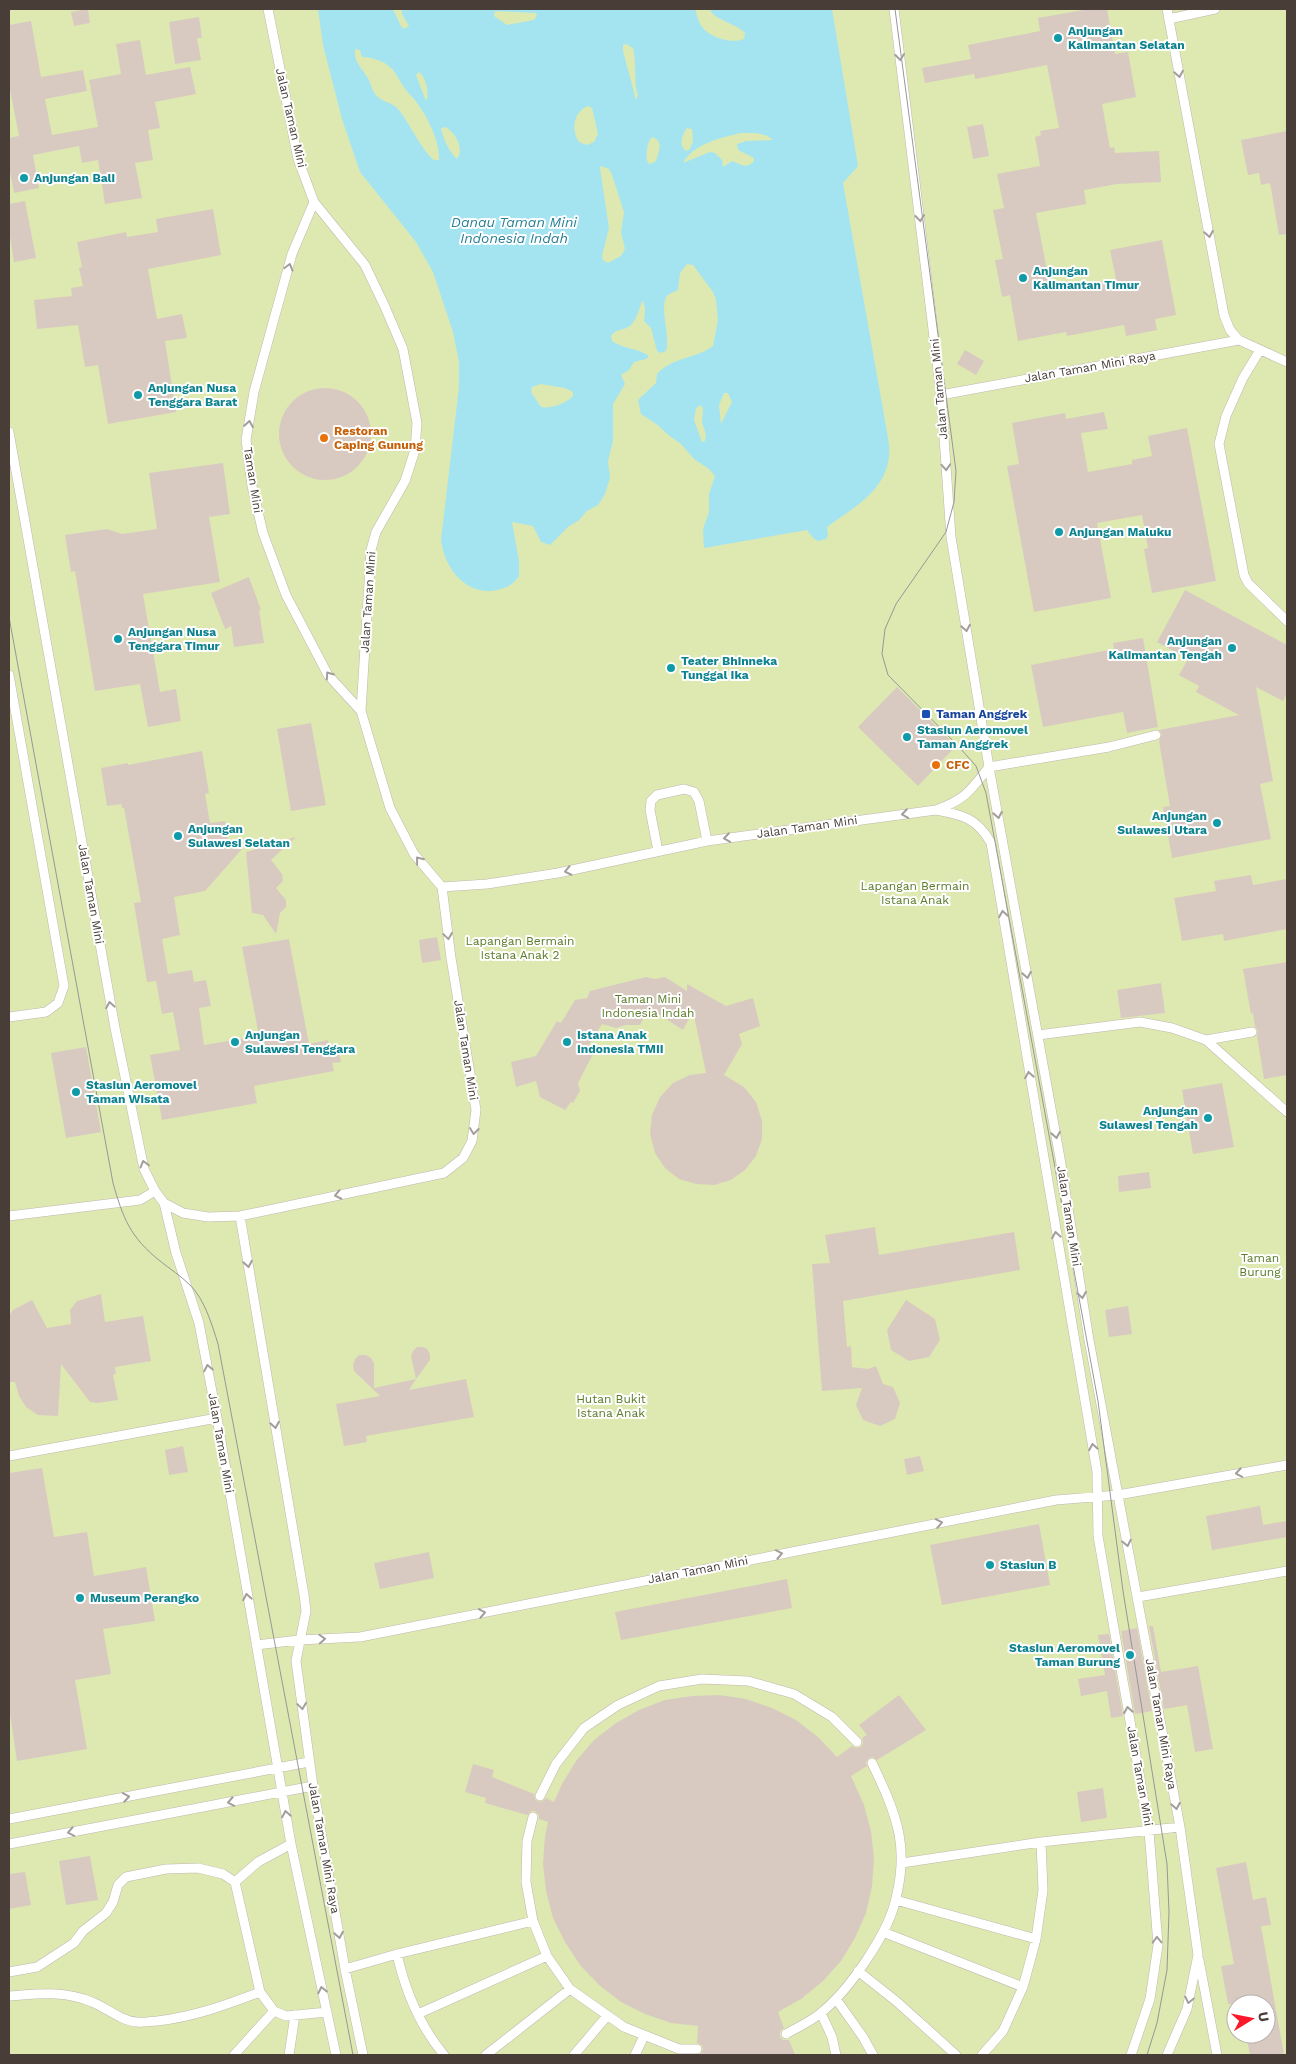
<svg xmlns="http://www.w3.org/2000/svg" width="1296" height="2064" font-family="'Work Sans',sans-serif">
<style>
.green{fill:#dde9b1;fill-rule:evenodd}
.water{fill:#a4e4f1;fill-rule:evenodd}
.building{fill:#d9cac1}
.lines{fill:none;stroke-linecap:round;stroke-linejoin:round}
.service-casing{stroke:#c3b6ae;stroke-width:10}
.service{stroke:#fff;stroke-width:9}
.tram{stroke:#979797;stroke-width:1}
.oneway{stroke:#a49e9b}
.culture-dot{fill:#0f9aa8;stroke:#fff;stroke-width:2}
.food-dot{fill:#e8710a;stroke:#fff;stroke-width:2}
.transit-dot{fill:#1a4fb4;stroke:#fff;stroke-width:2}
.labels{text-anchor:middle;stroke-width:4;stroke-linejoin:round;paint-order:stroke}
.culture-label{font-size:12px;font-weight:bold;fill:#0d838f;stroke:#fff;text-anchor:start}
.street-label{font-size:12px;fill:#483d37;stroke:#fff}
.food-label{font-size:12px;font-weight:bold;fill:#c56008;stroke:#fff;text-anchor:start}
.transit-label{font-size:12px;font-weight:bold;fill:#164399;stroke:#fff;text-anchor:start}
.park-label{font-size:12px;fill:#5b7b29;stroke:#fff}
.water-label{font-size:14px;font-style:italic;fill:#288095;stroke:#fff}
</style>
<rect width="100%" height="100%" fill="#f4eee8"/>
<path class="green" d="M9 9H1287V2055H9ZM1236 2004H1266V2034H1236Z"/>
<path class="water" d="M318 9H393L401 26 404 29 409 26 402 14V9H695C697 15 698 22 703 28 711 38 732 44 744 39L745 33C736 23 713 20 710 9H832L858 166 843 183 887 432C888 439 890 448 889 456 886 491 853 508 827 527L828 535 826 539 818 541 813 538 807 530 704 548 703 529 709 512V494L715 476 709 469 694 459 681 444 667 434 659 426 641 414 638 400 656 383 657 374C672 357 696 359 713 346L718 320 716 300 713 292 693 265 687 264 680 273 678 290C675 292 670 293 668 295 658 304 671 337 666 351L661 353 657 351 651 328 644 321 645 309 643 300C639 307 638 318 631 325 625 331 616 328 611 336L612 341C622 349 639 348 649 356L646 359 634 362 629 370 621 375 625 384 613 404V441L608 461 610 478 605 494 598 505 587 511 578 521 569 526 550 545 541 542 533 526 512 522 519 561V576C513 585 508 587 497 590 474 595 455 580 446 559 443 553 442 546 441 540L459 387V362L453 332 433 272 416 242 360 172 342 119 323 45ZM495 11 536 13 537 15 534 20 507 25 494 16ZM626 44 633 48C637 64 633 81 638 96L636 100 623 51V45ZM355 49 360 50 362 57C372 57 384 61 391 68 396 72 398 79 402 84 405 90 410 94 414 99 426 114 440 140 439 160H434C421 150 410 123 398 109 392 102 381 102 375 94 372 90 371 85 369 80 363 69 353 62 355 49ZM419 72C426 77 430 94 426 101L416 75ZM588 106 592 108 598 134 594 142 587 145 579 142C571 130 573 112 588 106ZM446 127C455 133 465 148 457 159 449 152 443 138 441 128ZM687 128 692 129 693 141 690 149 686 151C678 145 682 135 687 128ZM741 133C752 133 765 132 773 140L746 141 737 144 738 150 754 158V161C746 170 741 164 732 161L723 167 722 160 715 153 710 152 683 163C693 144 722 137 741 133ZM652 137C664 141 659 151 656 161L650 164 648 163C645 156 647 142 652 137ZM601 166 609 169 612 175 624 212 621 232 625 249 621 256 608 263 603 260 602 256 609 228 600 168ZM541 384 565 388 573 392V396C567 403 551 409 541 407L531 392 532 387ZM724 393H728L732 402 721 424 719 405ZM701 405 703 409 702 422 706 435 705 441 702 442 694 420 696 408Z"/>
<path class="building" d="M88 9 90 23 74 26 71 12Z
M1089 9H1107L1115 54 1128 52 1136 97 1102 104 1110 148 1114 147 1115 153 1159 151 1161 182 1117 184 1084 190 1086 204 1036 213 1051 291 1116 279 1110 250 1162 240 1176 315 1155 319 1157 330 1126 336 1124 325 1067 336 1066 332 1018 341 1010 295 1002 297 995 260 1003 259 993 210 1004 208 997 174 1040 166 1035 137 1041 135 1040 131 1059 128 1047 65 975 79 974 74 925 83 922 68 971 59 968 45 1040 31 1038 18Z
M199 17 202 38H197L201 60 175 64 169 22Z
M31 21 41 77 83 70 87 91 45 99 52 135 98 127 89 80 121 74 116 44 140 40 146 75 190 67 196 94 155 102 160 128 148 130 153 160 135 163 142 198 105 204 98 160 82 163 79 146 33 155 39 188 14 193 9 167V138L19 136 9 84V25Z
M983 124 989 156 973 159 967 127Z
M1287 131V234L1279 235 1270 183 1261 185 1259 173 1248 175 1241 140Z
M25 201 36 258 14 262 9 230V204Z
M213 209 221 255 148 269 157 319 182 314 187 338 165 341 176 412 108 424 98 365 85 367 78 325 37 329 34 300 72 296 71 288 83 286 79 268 82 267 77 242 126 232 127 237 158 232 156 219Z
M965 350 984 361 976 375 957 364Z
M279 434a46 46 0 1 1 92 0a46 46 0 1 1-92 0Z
M1104 412 1108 429 1081 433 1088 472 1132 464V460L1152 456 1148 436 1187 428 1216 581 1152 593 1144 549 1148 548 1142 515 1097 523 1111 598 1034 612 1007 466 1019 464 1012 423 1065 413 1066 419Z
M223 463 230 514 209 517 220 582 143 594 160 692 176 689 181 721 148 727 140 684 95 691 75 571 71 572 65 535 107 529 122 534 157 529 149 473Z
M249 577 261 610H259L264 643 234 647 231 626 225 629 211 593Z
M1185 590 1287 645V693L1283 701 1256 687 1273 781 1260 784 1271 839 1172 858 1163 807 1170 806 1159 741 1162 734 1159 730 1239 715 1196 692 1199 686 1179 675 1188 659 1157 642Z
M1143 638 1158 727 1127 733 1123 712 1043 727 1031 665 1114 649 1113 643Z
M897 687 956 746 918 786 858 727Z
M311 723 326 805 291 811 277 729Z
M202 751 209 793 205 794 210 823 225 821 229 845 242 849 205 891 174 897 180 935 162 939 168 974 192 970 194 982 206 980 211 1006 199 1008 204 1045 259 1036 242 947 289 939 309 1044 328 1040 329 1048 338 1047 341 1062 332 1063 334 1071 254 1086 257 1103 162 1120 150 1055 180 1050 173 1012 162 1014 156 981 147 982 134 903 141 902 124 808H122L121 804 107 806 101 768 128 763V765Z
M296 837 271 860 282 874 283 881 276 888 286 900V907L280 913 276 934 263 915 252 913 246 852Z
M1251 875 1253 885 1287 879V929L1224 941 1223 934 1182 941 1174 898 1216 891 1214 881Z
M437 937 441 960 422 963 419 940Z
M1287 962V1075L1264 1079 1257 1036 1258 1030 1255 1027 1253 1013 1251 1014 1243 969Z
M646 977 655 979 665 977 687 991V984L726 1006 753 998 760 1026 739 1034 742 1044 724 1075 744 1087 756 1102 762 1121V1139L756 1156 745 1170 731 1180 714 1185 696 1184 679 1179 665 1168 655 1153 650 1134 652 1115 660 1097 673 1083 690 1075 706 1073 693 1011 683 1030 649 1008 640 1025H626L616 1028 602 1024 587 1048 593 1054 578 1083 580 1091 573 1103 571 1102 565 1110 540 1097 536 1081 516 1087 511 1062 536 1056 557 1021 561 1023 575 1000 587 998 590 991Z
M1161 983 1165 1013 1121 1018 1117 990Z
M86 1047 101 1132 66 1138 51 1053Z
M1222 1083 1234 1147 1193 1154 1182 1090Z
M1149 1172 1151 1188 1119 1192 1118 1176Z
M875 1227 879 1255 1014 1232 1020 1270 843 1301 847 1347 851 1346 852 1367 868 1369 876 1366 883 1384 893 1387 900 1403 895 1419 880 1426 863 1420 856 1405 862 1388 822 1391 812 1264 830 1263 825 1235Z
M101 1294 105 1322 143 1316 151 1361 115 1367 116 1374 113 1375 118 1400 98 1403 90 1402 61 1364 58 1416 38 1415 26 1407 19 1396 15 1382H9V1316L13 1310 32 1300 47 1328 71 1324 70 1310 77 1301Z
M906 1300 935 1319 940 1340 929 1357 909 1361 891 1350 887 1330Z
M1128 1306 1132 1334 1109 1337 1105 1310Z
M417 1347H423L427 1349 430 1354V1360L416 1379 411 1356 413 1351Z
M359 1355H366L371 1358 374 1363V1388L416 1379 409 1390 466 1379 474 1417 366 1436 367 1442 344 1446 336 1404 380 1396 354 1371 353 1365 355 1359Z
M183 1446 188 1472 169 1475 165 1450Z
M920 1456 924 1471 907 1475 904 1459Z
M42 1468 54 1537 87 1532 94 1576 146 1567 155 1621 103 1629 111 1674 75 1680 87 1749 17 1761 9 1707V1473Z
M1260 1506 1263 1525 1287 1521V1537L1212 1550 1206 1516Z
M1039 1524 1050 1585 942 1605 930 1545Z
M429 1552 434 1578 380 1589 374 1563Z
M787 1579 792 1608 621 1640 615 1612Z
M1149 1626H1153L1161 1672 1198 1666 1213 1749 1195 1752 1187 1705 1164 1709Z
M1137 1628 1152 1711 1135 1714 1121 1631Z
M1109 1634 1123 1716 1111 1718 1107 1691 1081 1696 1078 1679 1105 1675 1098 1635Z
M719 1695 746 1699 772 1708 796 1720 818 1737 837 1757 852 1746 856 1748 861 1747 863 1743 862 1738 867 1735 859 1725 899 1695 926 1730 877 1760 873 1757 869 1758 866 1762 867 1766 851 1776 864 1805 871 1831 874 1858 872 1886 866 1913 855 1938 841 1961 823 1981 801 1999 778 2012 784 2028 780 2031V2037L783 2040H789L795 2055H697L701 2054 703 2049 702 2045 697 2043 698 2026 671 2023 645 2014 621 2002 599 1985 580 1965 565 1942 553 1918 546 1891 543 1864 545 1836 548 1822 539 1819V1815L535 1811H531L527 1815 485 1803 486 1798 465 1792 473 1764 494 1770 492 1777 534 1794 535 1799 538 1802 543 1801 546 1798 554 1802 562 1784 576 1761 594 1740 616 1723 639 1710 665 1700 692 1696Z
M1103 1788 1107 1818 1081 1822 1077 1792Z
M90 1856 98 1900 66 1905 59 1861Z
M1246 1862 1253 1900 1266 1897 1271 1925 1261 1926 1284 2055H1250L1246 2034H1266V2004H1228L1221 1966 1234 1964 1216 1868Z
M25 1872 31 1905 9 1909V1874Z"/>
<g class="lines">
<defs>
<path id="service" d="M268 9 298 159 314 202 365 265 385 307 403 349 417 423 415 450 405 481 376 532 371 550 361 711 390 808 414 854 442 887 487 884 558 873 707 841 936 810C966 799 970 791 989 767
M894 9 941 395 951 537 989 767 1060 1158 1089 1340 1180 1827 1198 1955 1187 2009 1167 2055
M1167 9 1224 315 1230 330 1239 340 1287 362
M1169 19 1215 9
M314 202 292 254 274 319 254 392 246 440 252 486 263 533 286 595 328 675 361 711
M1260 350 1243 378 1226 416 1219 444 1244 575 1248 583 1287 621
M941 395 1239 340
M9 432 115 1028 144 1169 155 1191 164 1203 176 1253 199 1323 217 1418 291 1844 336 2055
M9 675 64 986 58 1003 46 1012 9 1017
M989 767 1109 747 1156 735
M936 810C963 815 977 818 991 843L1097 1472 1098 1536 1149 1831 1158 1945 1150 1999 1131 2055
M658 851 650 810 651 801 657 795 684 789 694 792 699 801 707 841
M1038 1035 1140 1022 1172 1028 1206 1040 1287 1112
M1206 1040 1252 1032
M164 1203 183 1213 208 1217 240 1216 444 1173 463 1158 472 1141 476 1110 451 958 442 887
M9 1216 140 1200 155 1191
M240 1216 304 1595 306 1611 296 1661 313 1786 345 1969 363 2055
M9 1456 217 1418
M1138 1597 1287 1571
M256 1645 299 1640 360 1637 1056 1500 1118 1495 1287 1465
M540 1796 556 1764 584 1728 618 1705 659 1686 702 1679 748 1681 794 1694 832 1717 857 1742
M533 1817 527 1841 526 1882 533 1921 547 1956 570 1989 624 2027 679 2049H697
M9 1819 309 1762
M9 1844 313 1786
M902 1863 1041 1842 1180 1827
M235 1882 258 1862 291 1844
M896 1900 1036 1939
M883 1932 1023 1987
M397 1954C405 1990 420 2026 444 2055
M1199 1960 1217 2055
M345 1969 397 1954 533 1921
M858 1971 896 2001 956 2055
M9 1972 37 1967 74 1943 83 1931 106 1913 113 1902 118 1885 126 1877 166 1869 198 1868 223 1874 235 1882 260 1992C226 2005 193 2017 157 2021 151 2021 143 2023 137 2022 121 2021 107 2008 92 2002 64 1990 38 1994 9 1996
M260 1992 274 2011 286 2016 327 2012
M836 1999 863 2037 873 2055
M821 2013 832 2037 836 2055
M418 2014 547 1956
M786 2034C798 2027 812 2021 822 2012 849 1990 889 1933 896 1898 901 1878 903 1855 899 1834 894 1809 883 1786 872 1763
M234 2055 274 2011
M289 2055 295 2015
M486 2055 570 1989
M574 2055 607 2016
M635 2055 644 2036
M982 2055 1003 2031 1023 1987 1036 1939 1043 1890 1041 1842"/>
</defs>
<use href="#service" class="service-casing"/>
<use href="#service" class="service"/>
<path class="tram" d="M895 9 956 471 954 502 946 532 896 604 885 629 882 654 888 675 960 748 976 766 986 793 1098 1401 1123 1591 1167 1864 1169 1912 1167 1970 1157 2023 1147 2055
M9 617 113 1183C123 1218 130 1237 160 1261 170 1269 181 1276 190 1285 205 1300 212 1325 218 1344L353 2055"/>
</g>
<defs><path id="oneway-chevron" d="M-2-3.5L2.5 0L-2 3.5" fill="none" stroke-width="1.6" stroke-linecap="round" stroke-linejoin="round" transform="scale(1.25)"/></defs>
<g class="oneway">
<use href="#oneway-chevron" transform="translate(900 57) rotate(83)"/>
<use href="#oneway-chevron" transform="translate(1179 74) rotate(80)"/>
<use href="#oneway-chevron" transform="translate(920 218) rotate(83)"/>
<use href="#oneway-chevron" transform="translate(1209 234) rotate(80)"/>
<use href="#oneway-chevron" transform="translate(289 267) rotate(-74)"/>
<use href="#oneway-chevron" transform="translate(249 424) rotate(-81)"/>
<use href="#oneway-chevron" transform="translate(946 467) rotate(86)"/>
<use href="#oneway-chevron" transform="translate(966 628) rotate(80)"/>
<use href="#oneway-chevron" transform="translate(329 675) rotate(-125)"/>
<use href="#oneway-chevron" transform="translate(905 814) rotate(172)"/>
<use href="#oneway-chevron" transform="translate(998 815) rotate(80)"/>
<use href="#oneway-chevron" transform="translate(727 838) rotate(172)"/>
<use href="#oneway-chevron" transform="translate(419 860) rotate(-129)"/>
<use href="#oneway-chevron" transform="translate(568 871) rotate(168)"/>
<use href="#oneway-chevron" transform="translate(1003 914) rotate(-99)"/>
<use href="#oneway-chevron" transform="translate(448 936) rotate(82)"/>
<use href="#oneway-chevron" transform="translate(1027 975) rotate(80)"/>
<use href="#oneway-chevron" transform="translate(110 1005) rotate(-100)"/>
<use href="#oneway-chevron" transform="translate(1029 1075) rotate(-99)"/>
<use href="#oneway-chevron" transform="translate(474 1131) rotate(97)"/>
<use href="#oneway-chevron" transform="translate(1056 1135) rotate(80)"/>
<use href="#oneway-chevron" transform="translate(144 1164) rotate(-105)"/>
<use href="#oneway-chevron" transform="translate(338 1195) rotate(168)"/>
<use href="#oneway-chevron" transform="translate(1056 1235) rotate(-100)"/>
<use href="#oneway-chevron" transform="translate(248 1264) rotate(80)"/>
<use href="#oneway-chevron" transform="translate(1082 1295) rotate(81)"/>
<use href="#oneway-chevron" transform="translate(208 1368) rotate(-101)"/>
<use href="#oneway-chevron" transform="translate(275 1425) rotate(80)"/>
<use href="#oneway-chevron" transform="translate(1093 1447) rotate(-100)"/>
<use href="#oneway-chevron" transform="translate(1239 1473) rotate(170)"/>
<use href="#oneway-chevron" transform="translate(939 1523) rotate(-11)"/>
<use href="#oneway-chevron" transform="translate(1127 1543) rotate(78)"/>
<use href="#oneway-chevron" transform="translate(779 1554) rotate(-11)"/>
<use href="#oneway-chevron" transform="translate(247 1597) rotate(-100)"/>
<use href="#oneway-chevron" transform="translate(482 1613) rotate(-11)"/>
<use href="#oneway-chevron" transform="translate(322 1639) rotate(-3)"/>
<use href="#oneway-chevron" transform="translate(302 1706) rotate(82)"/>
<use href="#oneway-chevron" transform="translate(1128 1710) rotate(-100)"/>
<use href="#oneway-chevron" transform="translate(126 1797) rotate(-10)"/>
<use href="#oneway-chevron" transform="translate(231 1802) rotate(169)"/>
<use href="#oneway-chevron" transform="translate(1176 1806) rotate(80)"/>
<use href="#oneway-chevron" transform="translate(286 1814) rotate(-100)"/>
<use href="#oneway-chevron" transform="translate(71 1832) rotate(169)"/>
<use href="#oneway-chevron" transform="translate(339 1935) rotate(80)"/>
<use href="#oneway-chevron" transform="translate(1157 1940) rotate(-92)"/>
<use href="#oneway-chevron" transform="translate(322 1990) rotate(-102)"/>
<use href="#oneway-chevron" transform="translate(1189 2000) rotate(102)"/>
</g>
<g class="culture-dot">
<circle cx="1058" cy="38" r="5"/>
<circle cx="24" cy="178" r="5"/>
<circle cx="1023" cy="278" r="5"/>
<circle cx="138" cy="395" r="5"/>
<circle cx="1059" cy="532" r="5"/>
<circle cx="118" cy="639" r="5"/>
<circle cx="1232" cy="648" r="5"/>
<circle cx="671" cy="668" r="5"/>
<circle cx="907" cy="737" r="5"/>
<circle cx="1217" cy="823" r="5"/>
<circle cx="178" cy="836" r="5"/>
<circle cx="235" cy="1042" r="5"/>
<circle cx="567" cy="1042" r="5"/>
<circle cx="76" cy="1092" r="5"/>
<circle cx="1208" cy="1118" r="5"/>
<circle cx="990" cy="1565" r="5"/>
<circle cx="80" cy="1598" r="5"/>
<circle cx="1130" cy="1655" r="5"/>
</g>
<g class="food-dot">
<circle cx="324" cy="438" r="5"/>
<circle cx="936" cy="765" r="5"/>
</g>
<rect class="transit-dot" x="921" y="709" width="10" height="10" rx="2.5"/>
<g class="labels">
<g class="culture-label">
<text x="1068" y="35">Anjungan<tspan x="1068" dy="14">Kalimantan Selatan</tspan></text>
<text x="34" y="182">Anjungan Bali</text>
<text x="1033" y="275">Anjungan<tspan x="1033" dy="14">Kalimantan Timur</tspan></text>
<text x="148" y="392">Anjungan Nusa<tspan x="148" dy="14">Tenggara Barat</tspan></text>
<text x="1069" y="536">Anjungan Maluku</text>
<text x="128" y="636">Anjungan Nusa<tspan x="128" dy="14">Tenggara Timur</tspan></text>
<text x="1222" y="645" text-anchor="end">Anjungan<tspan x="1222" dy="14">Kalimantan Tengah</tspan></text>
<text x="681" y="665">Teater Bhinneka<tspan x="681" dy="14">Tunggal Ika</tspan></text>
<text x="917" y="734">Stasiun Aeromovel<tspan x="917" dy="14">Taman Anggrek</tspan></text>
<text x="1207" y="820" text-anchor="end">Anjungan<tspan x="1207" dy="14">Sulawesi Utara</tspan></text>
<text x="188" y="833">Anjungan<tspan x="188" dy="14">Sulawesi Selatan</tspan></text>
<text x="245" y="1039">Anjungan<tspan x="245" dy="14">Sulawesi Tenggara</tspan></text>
<text x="577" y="1039">Istana Anak<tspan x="577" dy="14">Indonesia TMII</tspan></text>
<text x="86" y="1089">Stasiun Aeromovel<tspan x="86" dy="14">Taman Wisata</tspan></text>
<text x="1198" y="1115" text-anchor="end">Anjungan<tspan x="1198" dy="14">Sulawesi Tengah</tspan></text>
<text x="1000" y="1569">Stasiun B</text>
<text x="90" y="1602">Museum Perangko</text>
<text x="1120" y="1652" text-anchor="end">Stasiun Aeromovel<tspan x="1120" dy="14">Taman Burung</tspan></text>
</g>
<g class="street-label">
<text transform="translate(291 118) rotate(77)" y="4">Jalan Taman Mini</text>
<text transform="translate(1090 367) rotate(-10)" y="4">Jalan Taman Mini Raya</text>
<text transform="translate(939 389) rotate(-95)" y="4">Jalan Taman Mini</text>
<text transform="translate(253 480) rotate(81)" y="4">Taman Mini</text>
<text transform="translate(368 602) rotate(-86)" y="4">Jalan Taman Mini</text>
<text transform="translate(807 827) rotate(-8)" y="4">Jalan Taman Mini</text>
<text transform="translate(91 894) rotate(80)" y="4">Jalan Taman Mini</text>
<text transform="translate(466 1050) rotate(81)" y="4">Jalan Taman Mini</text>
<text transform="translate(1069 1216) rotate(81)" y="4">Jalan Taman Mini</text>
<text transform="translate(221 1443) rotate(80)" y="4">Jalan Taman Mini</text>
<text transform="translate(698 1570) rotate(-11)" y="4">Jalan Taman Mini</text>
<text transform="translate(1161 1724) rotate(80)" y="4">Jalan Taman Mini Raya</text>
<text transform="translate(1140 1776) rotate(80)" y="4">Jalan Taman Mini</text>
<text transform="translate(324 1848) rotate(80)" y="4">Jalan Taman Mini Raya</text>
</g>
<g class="food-label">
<text x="334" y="435">Restoran<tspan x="334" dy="14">Caping Gunung</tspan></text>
<text x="946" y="769">CFC</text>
</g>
<g class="transit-label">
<text x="936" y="718">Taman Anggrek</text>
</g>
<g class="park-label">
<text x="915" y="890">Lapangan Bermain<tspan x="915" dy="14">Istana Anak</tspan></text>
<text x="520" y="945">Lapangan Bermain<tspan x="520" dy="14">Istana Anak 2</tspan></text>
<text x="648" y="1003">Taman Mini<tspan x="648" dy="14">Indonesia Indah</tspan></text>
<text x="1260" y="1262">Taman<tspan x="1260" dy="14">Burung</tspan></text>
<text x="611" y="1403">Hutan Bukit<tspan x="611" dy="14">Istana Anak</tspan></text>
</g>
<g class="water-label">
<text x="514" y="227">Danau Taman Mini<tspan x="514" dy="16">Indonesia Indah</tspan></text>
</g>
</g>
<rect width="1296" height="2064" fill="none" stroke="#483d37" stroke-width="20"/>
<g transform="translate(1251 2019) rotate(80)"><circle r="24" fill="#ffffff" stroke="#b6b1af"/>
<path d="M0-4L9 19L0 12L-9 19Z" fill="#fc182a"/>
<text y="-8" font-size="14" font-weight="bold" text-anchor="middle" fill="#483d37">U</text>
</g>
</svg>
